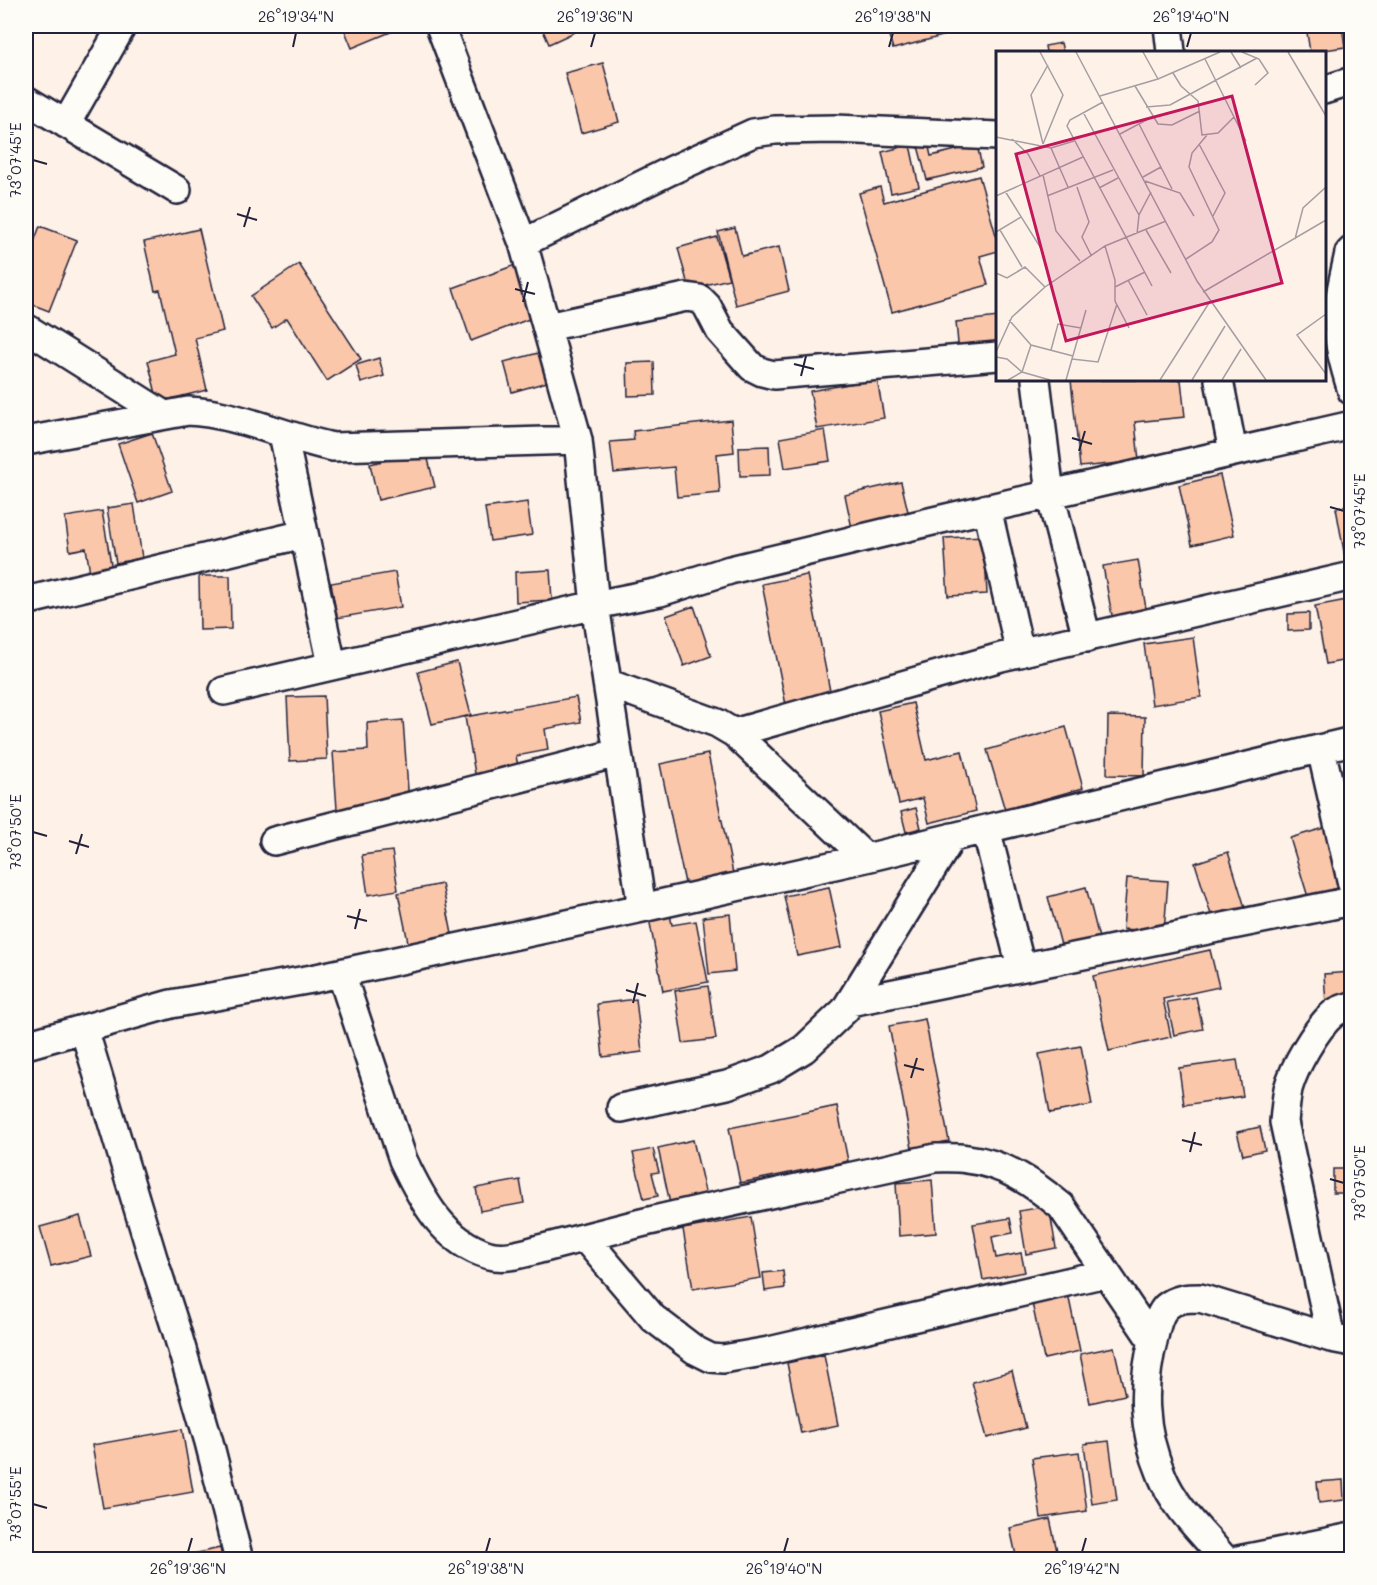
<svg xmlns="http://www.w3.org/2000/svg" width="1377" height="1585" font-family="Mali,sans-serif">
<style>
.building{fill:#fbc7ab;stroke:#22223b;stroke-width:1.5}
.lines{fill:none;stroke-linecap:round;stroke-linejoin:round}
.minor-casing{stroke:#22223b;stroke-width:32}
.minor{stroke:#fdfcf7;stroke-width:27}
.ticks{fill:none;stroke:#22223b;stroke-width:2}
.inset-road{fill:none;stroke:#a59ea3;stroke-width:1.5}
.view{fill:#c2185b;fill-opacity:0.15;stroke:#c2185b;stroke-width:3}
.inset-edge{fill:none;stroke:#22223b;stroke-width:3}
.neatline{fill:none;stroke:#22223b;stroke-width:2}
.ticks-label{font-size:15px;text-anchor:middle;fill:#22223b}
</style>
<rect width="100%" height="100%" fill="#fdf1e8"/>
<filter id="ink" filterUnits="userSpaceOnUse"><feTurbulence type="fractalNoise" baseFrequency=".0167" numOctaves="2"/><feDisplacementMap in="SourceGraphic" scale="12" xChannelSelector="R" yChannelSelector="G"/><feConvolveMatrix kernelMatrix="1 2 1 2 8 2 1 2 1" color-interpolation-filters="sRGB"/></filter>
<g filter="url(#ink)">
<path class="building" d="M343 26H405L352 48Z
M541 26H580L581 29 549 44Z
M886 26H963L965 30 893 49Z
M1306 26H1342L1345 47 1310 52Z
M1061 43 1063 52H1046L1045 46Z
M603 63 619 122 581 133 565 73Z
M928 143 931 156 977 145 982 167 927 180 918 146Z
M910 145 919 187 891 193 882 152Z
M979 176 998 242V251L980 256 988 285 892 312 859 193 880 187 884 202Z
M40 226 77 240 49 311 26 302V263Z
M735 228 742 256 779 247 789 291 736 305 718 232Z
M199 229 223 331 195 338 207 390 158 402 148 361 175 354 160 290 155 291 144 242Z
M717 237 729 279 689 289 678 248Z
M299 264 361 359 327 381 287 318 272 328 251 296Z
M518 264 537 316 471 341 453 288Z
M998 317V350L959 354 956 322Z
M546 351 554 380 512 392 504 362Z
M379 358 384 376 361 383 356 365Z
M654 362 655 395 628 396 627 363Z
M877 379 884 418 817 429 810 391Z
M1071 380H1181L1185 417 1135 422 1139 461 1080 467Z
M731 420 734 452 717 454 720 493 677 497 674 467 614 473 610 442 634 440 633 431Z
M825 430 830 461 785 468 780 438Z
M152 433 172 491 138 503 118 444Z
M769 446 770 475 740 476 739 447Z
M426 451 435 487 378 500 370 464Z
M1220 475 1234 535 1192 545 1179 485Z
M901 482 910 520 853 533 845 495Z
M527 502 532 535 490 541 485 508Z
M134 504 142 558 116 563 107 508Z
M1352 505V562L1346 563 1336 508Z
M102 511 112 570 90 573 86 548 70 551 65 517Z
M984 536 987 594 948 596 944 538Z
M1138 560 1147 615 1113 621 1103 566Z
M550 570 552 600 516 602 515 572Z
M395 572 401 607 337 618 331 583Z
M807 575 831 696 786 705 762 584Z
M199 576H230L231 629 200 630Z
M1352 599V659L1326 664 1315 606Z
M694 606 711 656 684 666 666 616Z
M1309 613V630L1288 631V614Z
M1193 637 1201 697 1152 705 1144 644Z
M457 662 471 715 432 724 418 672Z
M324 696 327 759 290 761 287 697Z
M576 697 581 722 545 729 548 750 516 756 519 771 476 779 465 717Z
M913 703 926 760 962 751 976 811 929 823 923 798 899 804 878 711Z
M1108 716 1145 717 1144 776 1107 775Z
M403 720 409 804 337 809 333 752 368 750 367 723Z
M1066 727 1083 788 1005 810 987 750Z
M708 754 734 878 686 888 660 764Z
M916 808 921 828 906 832 901 812Z
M1331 826 1348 885 1308 897 1290 838Z
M392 851 398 890 368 895 362 855Z
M1228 852 1246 911 1213 921 1195 863Z
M1127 878 1168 881 1164 932 1123 929Z
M442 884 454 944 410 952 398 893Z
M829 887 842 947 797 956 784 896Z
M1086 887 1101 946 1064 956 1048 897Z
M670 914 672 925 696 921 708 982 663 991 649 918Z
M730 914 735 971 709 974 703 917Z
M1210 950 1219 987 1163 999 1171 1037 1109 1051 1093 976Z
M1352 972V1003L1326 1004 1324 974Z
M708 986 716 1039 683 1043 675 991Z
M1196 997 1203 1029 1174 1035 1167 1002Z
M636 999 642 1052 603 1057 597 1004Z
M925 1019 949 1141 912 1148 889 1026Z
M1081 1046 1092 1105 1050 1113 1039 1054Z
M1237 1060 1243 1096 1184 1105 1179 1068Z
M837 1106 848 1161 740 1183 729 1128Z
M1260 1127 1265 1150 1243 1155 1237 1132Z
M693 1140 707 1200 671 1208 658 1148Z
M653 1149 659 1172 652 1173 658 1196 644 1199 633 1153Z
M1333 1169H1352V1193H1333Z
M520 1180 524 1203 480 1211 476 1188Z
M932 1180 936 1233 899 1236 896 1183Z
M1049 1206 1056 1248 1026 1254 1019 1211Z
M80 1216 91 1256 51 1266 40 1227Z
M751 1217 761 1278 693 1289 683 1229Z
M1010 1218 1013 1233 992 1237 996 1258 1021 1253 1025 1272 983 1280 973 1224Z
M783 1271 785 1288 765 1291 763 1273Z
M1068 1294 1080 1351 1044 1359 1032 1303Z
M1114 1347 1125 1395 1090 1403 1080 1354Z
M824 1355 838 1425 801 1433 787 1363Z
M1012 1371 1026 1428 987 1438 972 1382Z
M182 1429 193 1492 103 1508 92 1445Z
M1109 1441 1117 1500 1092 1504 1084 1444Z
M1079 1452 1087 1511 1041 1518 1032 1458Z
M1343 1480 1344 1500 1319 1503 1317 1482Z
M1050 1519 1059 1560H1017L1010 1528Z
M220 1548 223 1560H167Z"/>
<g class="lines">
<defs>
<path id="minor" d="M440 26 523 243 578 440 595 605 642 908
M1168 26 1171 52
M1324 90 1352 81
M26 100 177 190
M66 124 122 26
M523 243 670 171 753 133 775 130 835 129 998 136
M1352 250 1349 253C1345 274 1338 296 1338 318 1337 342 1345 368 1352 391
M547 327 686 297 700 299 707 306 720 331 752 367 762 372 774 375 998 356
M26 328 164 415
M1036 380 1050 494 1087 638
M1219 380 1233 452
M283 434 332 665
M26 441 188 411C237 413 284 437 333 447L578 440
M987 508 1020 653
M30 600 304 534
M607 683 717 723 734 733 866 858
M224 691 595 605 660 592 730 570 933 521 1352 425
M734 733 1001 657 1352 576
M1321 749 1352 884
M986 829 1021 967
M274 841 618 753
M341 973 403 1160C422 1200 444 1242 489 1255 509 1260 529 1251 548 1247 579 1239 609 1231 641 1223 738 1200 837 1180 935 1158 945 1158 956 1157 967 1159 1004 1163 1033 1183 1061 1206L1153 1342
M850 1002 1352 901
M84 1029 153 1258 176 1329 209 1442 239 1560
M26 1045 171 1004 312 979 642 908 866 858 1352 741
M621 1108 727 1085 771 1069 804 1049 845 1010 952 837
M585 1238 653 1318 695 1350 711 1358 723 1359 769 1351 1106 1273
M1331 1338 1284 1122C1285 1111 1286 1100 1288 1089 1294 1067 1316 1028 1334 1013 1340 1009 1345 1008 1352 1006
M1225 1560C1203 1533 1175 1508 1162 1476 1142 1428 1141 1387 1154 1337 1156 1327 1159 1314 1166 1307 1176 1298 1188 1298 1200 1298L1331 1338 1352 1342
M1238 1560 1352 1537"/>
</defs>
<use href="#minor" class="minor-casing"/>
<use href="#minor" class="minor"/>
</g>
</g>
<path class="ticks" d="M293 47 296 33M591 47 595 33M889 47 893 33M1187 47 1191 33M33 160 47 164M237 214 257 220M244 227 250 207M515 289 535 294M523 302 528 282M794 364 814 369M801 376 806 356M1072 438 1092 444M1079 451 1085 431M1330 507 1344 511M33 832 47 836M69 841 89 847M76 854 82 834M347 916 367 921M355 929 360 909M626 990 646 996M633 1003 638 983M904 1065 924 1070M911 1078 917 1058M1182 1140 1202 1145M1190 1152 1195 1132M1330 1179 1344 1183M33 1504 47 1508M188 1552 192 1538M486 1552 490 1538M784 1552 788 1538M1082 1552 1086 1538"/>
<g transform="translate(996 51)">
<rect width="330" height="330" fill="#fdf1e8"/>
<path class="inset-road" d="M44 1 67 44 47 93M80 1 201 230 270 329M147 1 162 28M235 1 245 17M246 1 263 8 272 22 259 34M292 1 330 65M209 8 250 90M177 22 185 35 202 50 206 84 222 82 238 66M139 35 162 73 176 74 204 60M104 45 162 28 224 1M107 51 74 69 71 75 156 235M150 56 174 54 261 7M87 61 143 164M143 73 176 138M124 83 156 66M0 86 55 97 78 90M16 88 32 103 44 125M47 93 35 44 52 14M203 93 229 142 217 165M55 97 72 136M47 124 60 180 84 210M147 126 165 116M149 130 184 142 198 165M81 136 93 171 86 186 95 204M103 137 122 127M9 140 46 199M0 145 87 106M51 145 117 119M4 179 26 216M150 179 175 222M0 181 25 166M141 183 143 164 155 141M299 188 307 157 330 136M109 195 119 229V250L133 277M190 208 216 191 223 179 193 116 196 102 211 84M0 222 11 227 29 216 49 236M132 229 151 264M119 236 149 221M207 241 330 169M330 263 301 284 330 323M13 269 35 294 77 305M55 299 62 273 85 277M0 301 16 266 49 236 109 195 170 170M0 306 11 308 26 321 54 329M76 308 102 311 121 253M12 329 26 321 35 294M70 329 90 259M164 329 213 252M196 329 229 275M226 329 245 298"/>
<path class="view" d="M236 45 286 232 70 290 20 103Z"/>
<rect width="330" height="330" class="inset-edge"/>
</g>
<rect width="1377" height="1585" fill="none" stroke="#fdfcf7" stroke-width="66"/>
<rect x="33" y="33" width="1311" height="1519" class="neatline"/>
<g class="ticks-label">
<text x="296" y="22">26°19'34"N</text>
<text x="595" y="22">26°19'36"N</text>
<text x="893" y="22">26°19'38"N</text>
<text x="1191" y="22">26°19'40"N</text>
<text transform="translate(16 160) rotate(-90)" y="5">73°07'45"E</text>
<text transform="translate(1360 511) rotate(-90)" y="5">73°07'45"E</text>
<text transform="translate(16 832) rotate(-90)" y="5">73°07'50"E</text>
<text transform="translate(1360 1183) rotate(-90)" y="5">73°07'50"E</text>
<text transform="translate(16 1504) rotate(-90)" y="5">73°07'55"E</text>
<text x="188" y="1574">26°19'36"N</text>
<text x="486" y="1574">26°19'38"N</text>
<text x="784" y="1574">26°19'40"N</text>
<text x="1082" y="1574">26°19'42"N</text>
</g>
</svg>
